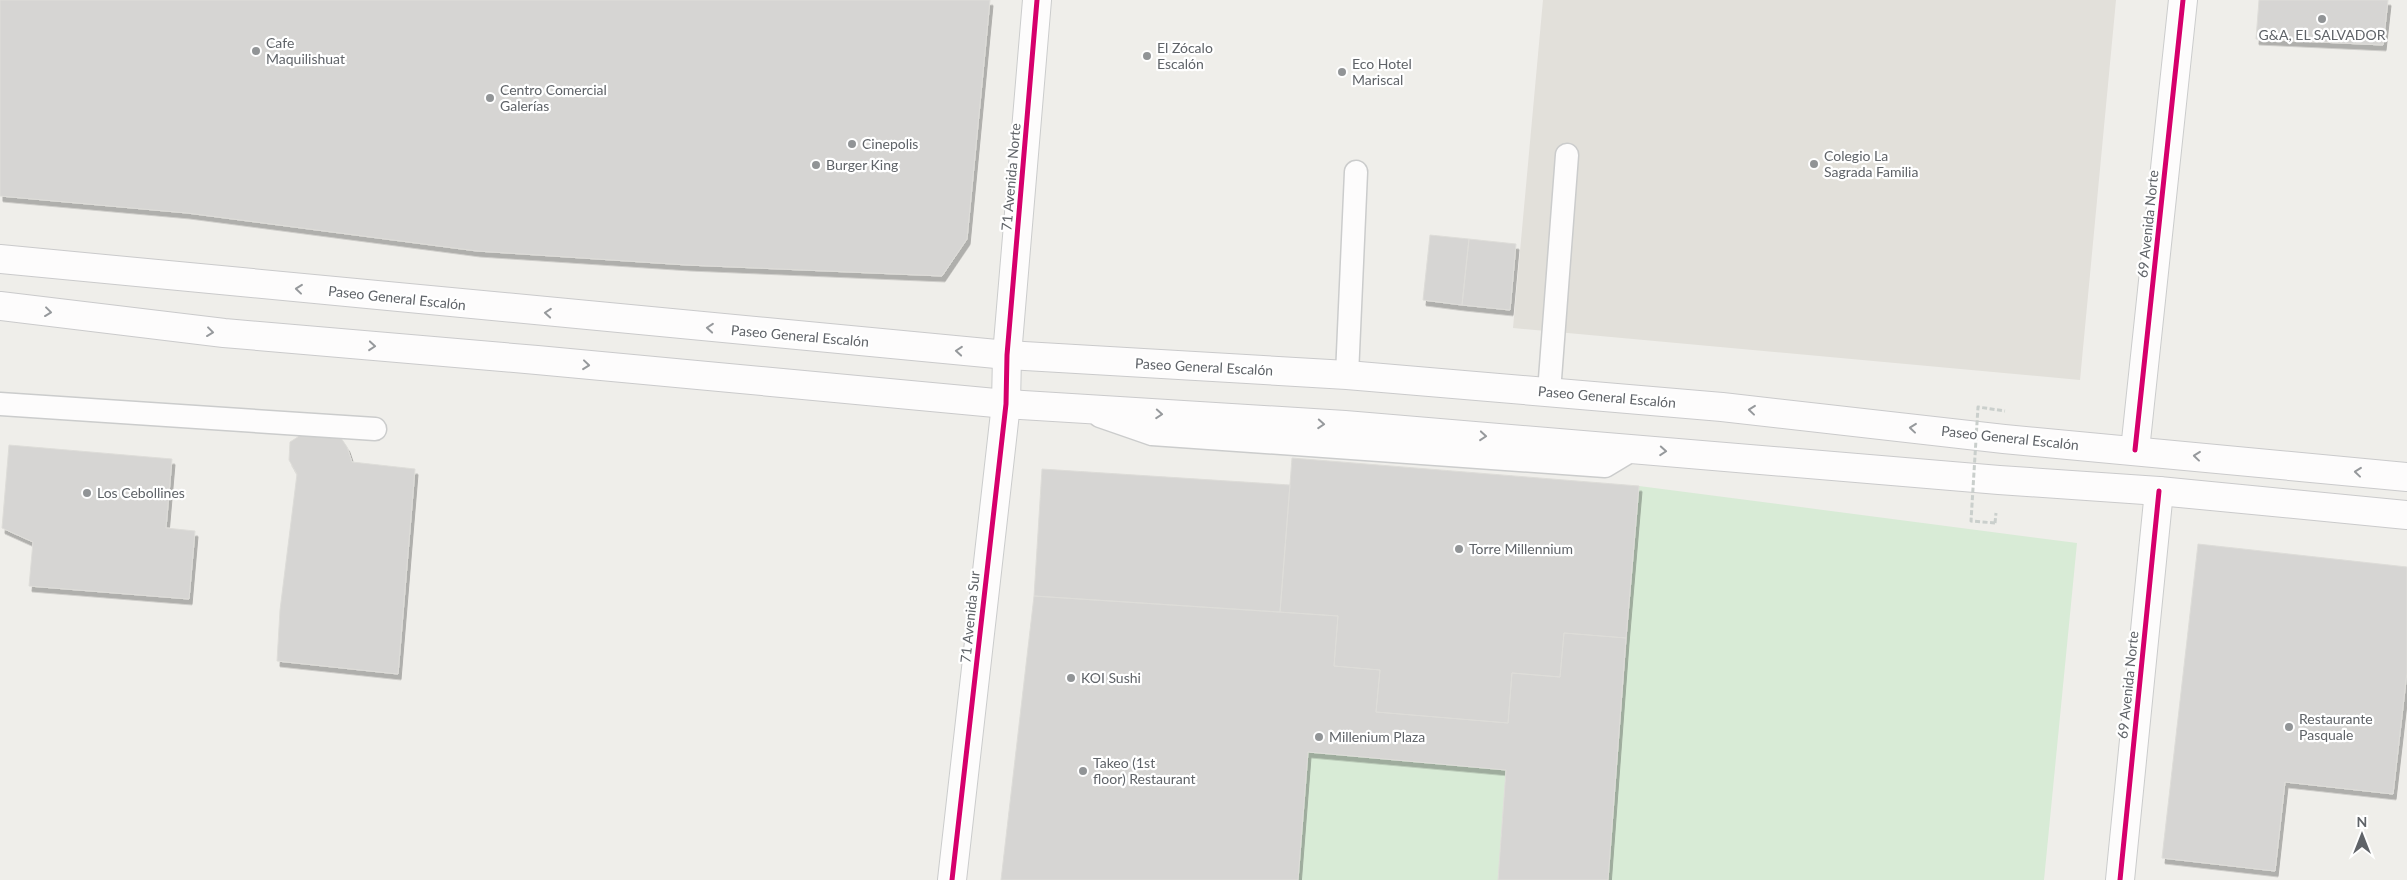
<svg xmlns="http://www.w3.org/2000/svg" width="2407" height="880" font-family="Lato,sans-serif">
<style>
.education{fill:#e2e0da}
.green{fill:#d8ebd6}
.building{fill:#d6d5d3;stroke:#deddd9;filter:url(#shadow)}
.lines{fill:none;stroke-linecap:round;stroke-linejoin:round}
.lane-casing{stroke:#cbcccc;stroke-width:25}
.street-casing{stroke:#cbcccc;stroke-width:30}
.secondary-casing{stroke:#cacacb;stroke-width:30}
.path{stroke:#cacfcc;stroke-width:3;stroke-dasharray:5 2.5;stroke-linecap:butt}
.lane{stroke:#fdfcfc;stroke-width:22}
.street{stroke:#fdfcfc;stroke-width:28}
.secondary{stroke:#fdfcfc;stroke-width:28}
.path-bridge{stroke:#cacfcc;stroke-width:3;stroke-dasharray:5 2.5;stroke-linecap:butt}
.cycleway-casing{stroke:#fff;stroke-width:8}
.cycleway{stroke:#d6006c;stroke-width:5}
.oneway{stroke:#96999c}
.poi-dot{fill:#919496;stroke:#fff;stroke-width:2}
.labels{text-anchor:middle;stroke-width:4.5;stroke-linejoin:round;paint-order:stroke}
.poi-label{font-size:14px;fill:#5f6368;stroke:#fff;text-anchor:start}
.street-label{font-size:14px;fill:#5f6368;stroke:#fff}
</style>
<defs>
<filter id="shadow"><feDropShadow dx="3" dy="5.5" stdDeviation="0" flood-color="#0004"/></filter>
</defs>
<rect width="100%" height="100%" fill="#efeeea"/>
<path class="education" d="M1543 0H2116L2080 380 1513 328Z"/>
<path class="green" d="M1639 486 2077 543 2044 880H1608Z
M1308 752 1506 770 1498 880H1298Z"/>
<path class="building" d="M0 0H990L967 239 942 276 687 265 477 251 187 213 0 196Z
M2259 0H2388L2383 45 2256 39Z
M1430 235 1469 239 1462 305 1423 300Z
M1469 239 1516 244 1510 310 1462 305Z
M304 433 339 435 347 447 352 462 415 469 398 674 277 661 280 610 297 474 289 460 290 442Z
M9 445 172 459 166 528 195 531 189 599 29 586 33 542 2 528Z
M1292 458 1639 486 1626 638 1564 633 1560 677 1512 673 1508 723 1376 712 1380 670 1334 666 1338 616 1280 612Z
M1042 469 1290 485 1280 612 1034 596Z
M2198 544 2407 567V672L2393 794 2285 782 2275 871 2162 858Z
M1034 596 1338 616 1334 666 1380 670 1376 712 1508 723 1512 673 1560 677 1564 633 1626 638 1608 880H1498L1506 770 1308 752 1298 880H1001Z"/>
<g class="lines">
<defs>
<path id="lane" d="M1347 375 1356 172
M1549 392 1567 155
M0 404 375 429
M1100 416 1152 434 1605 466 1635 448"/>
<path id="street" d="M2135 450 2183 0
M952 880 1006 404 1007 355 1037 0
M2120 880 2159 491"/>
<path id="secondary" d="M0 259 1007 355 1347 375 1722 407 2004 439 2407 477
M0 306 224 333 537 360 1006 404 1345 425 1999 480 2159 491 2407 515"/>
</defs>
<use href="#lane" class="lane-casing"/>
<use href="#street" class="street-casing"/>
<use href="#secondary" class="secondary-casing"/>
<path class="path" d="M1995 523 1996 513"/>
<use href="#lane" class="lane"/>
<use href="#street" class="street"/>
<use href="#secondary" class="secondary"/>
<path class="path-bridge" d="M1995 523 1971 521 1978 407 2005 411"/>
<defs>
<path id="cycleway" d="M2135 450 2183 0
M952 880 1006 404 1007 355 1037 0
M2120 880 2159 491"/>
</defs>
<use href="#cycleway" class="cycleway-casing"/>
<use href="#cycleway" class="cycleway"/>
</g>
<defs><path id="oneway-chevron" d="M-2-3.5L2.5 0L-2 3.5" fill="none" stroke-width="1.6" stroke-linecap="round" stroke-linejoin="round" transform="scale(1.25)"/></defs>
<g class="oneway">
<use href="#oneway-chevron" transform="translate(299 289) rotate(-174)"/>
<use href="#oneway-chevron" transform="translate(48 312) rotate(7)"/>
<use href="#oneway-chevron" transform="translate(548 313) rotate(-175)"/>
<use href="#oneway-chevron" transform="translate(710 328) rotate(-175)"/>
<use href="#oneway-chevron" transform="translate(210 332) rotate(7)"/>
<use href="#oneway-chevron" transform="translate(372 346) rotate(5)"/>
<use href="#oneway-chevron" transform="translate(959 351) rotate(-175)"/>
<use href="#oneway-chevron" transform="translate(586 365) rotate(6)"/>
<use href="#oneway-chevron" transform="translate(1752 410) rotate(-174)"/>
<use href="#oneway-chevron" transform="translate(1159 414) rotate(4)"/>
<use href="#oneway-chevron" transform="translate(1321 424) rotate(4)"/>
<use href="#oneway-chevron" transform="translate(1913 428) rotate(-174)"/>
<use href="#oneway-chevron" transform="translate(1483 436) rotate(5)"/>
<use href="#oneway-chevron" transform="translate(1663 451) rotate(4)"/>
<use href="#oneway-chevron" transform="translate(2197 456) rotate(-174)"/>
<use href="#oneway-chevron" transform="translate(2358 472) rotate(-174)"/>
</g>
<g class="poi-dot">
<circle cx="2322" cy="19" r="5"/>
<circle cx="256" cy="51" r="5"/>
<circle cx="1147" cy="56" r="5"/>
<circle cx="1342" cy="72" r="5"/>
<circle cx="490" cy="98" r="5"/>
<circle cx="852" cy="144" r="5"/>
<circle cx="1814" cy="164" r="5"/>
<circle cx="816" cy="165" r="5"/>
<circle cx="87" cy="493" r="5"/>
<circle cx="1459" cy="549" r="5"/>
<circle cx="1071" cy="678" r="5"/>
<circle cx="2289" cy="727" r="5"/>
<circle cx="1319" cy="737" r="5"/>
<circle cx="1083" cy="771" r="5"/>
</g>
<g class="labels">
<g class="poi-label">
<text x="2322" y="40" text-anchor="middle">G&amp;A, EL SALVADOR</text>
<text x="266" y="48">Cafe<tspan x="266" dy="16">Maquilishuat</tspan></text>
<text x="1157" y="53">El Zócalo<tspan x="1157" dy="16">Escalón</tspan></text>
<text x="1352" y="69">Eco Hotel<tspan x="1352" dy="16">Mariscal</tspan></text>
<text x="500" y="95">Centro Comercial<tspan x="500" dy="16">Galerías</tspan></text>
<text x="862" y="149">Cinepolis</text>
<text x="1824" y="161">Colegio La<tspan x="1824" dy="16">Sagrada Familia</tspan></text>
<text x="826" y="170">Burger King</text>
<text x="97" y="498">Los Cebollines</text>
<text x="1469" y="554">Torre Millennium</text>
<text x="1081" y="683">KOI Sushi</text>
<text x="2299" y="724">Restaurante<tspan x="2299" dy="16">Pasquale</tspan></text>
<text x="1329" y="742">Millenium Plaza</text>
<text x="1093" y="768">Takeo (1st<tspan x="1093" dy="16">floor) Restaurant</tspan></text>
</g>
<g class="street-label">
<text transform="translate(1011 177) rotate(-85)" y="5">71 Avenida Norte</text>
<text transform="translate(2148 224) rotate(-84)" y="5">69 Avenida Norte</text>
<text transform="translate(397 298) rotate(6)" y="5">Paseo General Escalón</text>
<text transform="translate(800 336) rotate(5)" y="5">Paseo General Escalón</text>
<text transform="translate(1204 367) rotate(3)" y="5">Paseo General Escalón</text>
<text transform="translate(1607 397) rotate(5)" y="5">Paseo General Escalón</text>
<text transform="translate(2010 438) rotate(6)" y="5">Paseo General Escalón</text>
<text transform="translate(970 617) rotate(-84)" y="5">71 Avenida Sur</text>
<text transform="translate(2128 685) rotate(-84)" y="5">69 Avenida Norte</text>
</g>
</g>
<g transform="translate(2362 835)" stroke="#ffffff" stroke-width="4" paint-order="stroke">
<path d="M0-4L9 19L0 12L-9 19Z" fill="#5f6368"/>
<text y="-8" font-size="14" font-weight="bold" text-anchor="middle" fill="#5f6368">N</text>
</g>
</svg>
